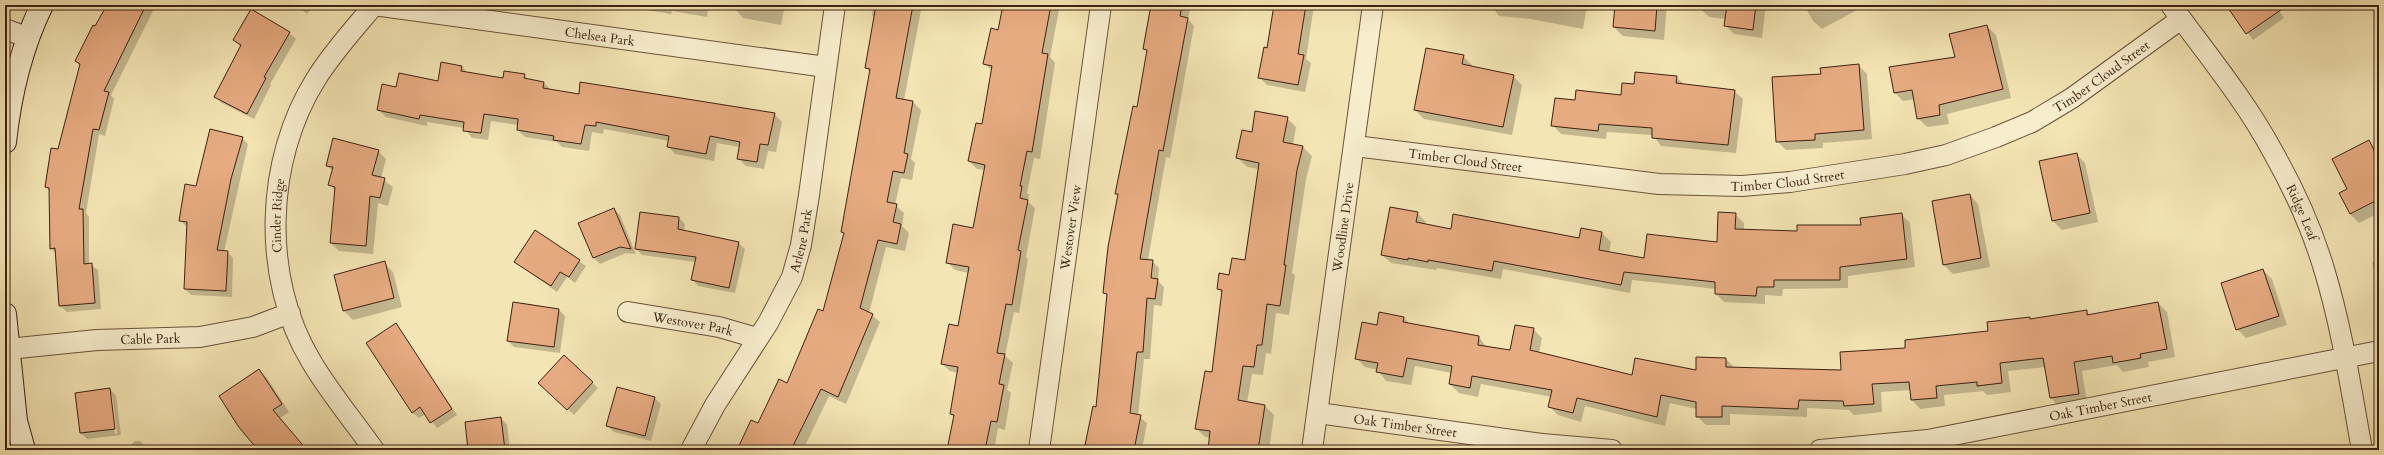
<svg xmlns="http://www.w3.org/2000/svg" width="2384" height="455" font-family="Cardo,serif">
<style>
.shadow{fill:#0003;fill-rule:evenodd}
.building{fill:#e7ab81;stroke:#3d2111}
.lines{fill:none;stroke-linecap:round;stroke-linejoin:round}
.street-casing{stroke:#6b523a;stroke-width:22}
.secondary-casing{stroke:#3d2111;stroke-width:24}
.street{stroke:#f8eece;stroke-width:20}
.secondary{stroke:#f8eece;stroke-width:22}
.labels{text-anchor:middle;stroke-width:3;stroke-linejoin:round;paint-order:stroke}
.street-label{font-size:13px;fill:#3d2111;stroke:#f8eece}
</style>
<rect width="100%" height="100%" fill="#f4e5b4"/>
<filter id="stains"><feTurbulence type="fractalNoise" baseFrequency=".005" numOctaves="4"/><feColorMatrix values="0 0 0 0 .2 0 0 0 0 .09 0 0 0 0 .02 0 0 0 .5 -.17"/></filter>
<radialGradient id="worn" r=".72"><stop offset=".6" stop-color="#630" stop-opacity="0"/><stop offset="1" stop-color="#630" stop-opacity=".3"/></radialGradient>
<path class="shadow" d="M108 5H156L111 95 114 99 105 136 99 134 86 213 89 217V264L98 270 101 309 67 312 60 306 56 254 51 248 50 191 46 187 59 150 81 66 76 61Z
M296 5H314L307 14Z
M631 5H709L707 17 672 11 671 14 634 8Z
M737 5H785L781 25 743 18 736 10Z
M874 5H922L904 100 913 102 921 110 911 159 915 163 912 180 901 178 895 205 904 213 902 226 909 233 905 251 886 247 869 313 880 322 846 404 829 396 803 450H738L788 384 824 312 845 234 842 232 870 72 866 68 875 18 872 15Z
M1004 5H1060L1050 57 1055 63 1040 159 1034 158 1027 193 1029 195 1028 202 1035 208 1026 257 1028 259 1019 313 1014 312 1005 356 1013 363 1007 390 1011 393 1005 430 998 428 994 450H948L955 418 951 414 958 373 950 371 942 364 959 327 969 273 955 270 947 262 974 229 985 170 977 169 969 161 982 125 992 71 984 63 999 31Z
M1152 5H1191L1188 19 1194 26 1170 158 1166 157 1148 260 1152 261 1159 268 1158 281 1164 287 1162 306 1154 305 1150 359H1144L1138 416 1147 423 1142 450H1086L1093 407 1097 408 1107 296 1104 293 1119 196 1116 193 1137 108 1148 52 1144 48Z
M1275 5H1314L1306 59 1311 63 1305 92 1267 85 1259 77 1268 49Z
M1491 5H1587L1583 29 1531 19 1499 16Z
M1616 5H1667L1664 40 1623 36 1614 27Z
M1701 5H1766L1762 38 1734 34 1725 25 1726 19 1709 17 1700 8Z
M1804 5H1854L1857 10 1822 29 1813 21Z
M2227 5H2275L2284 18 2253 40Z
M1987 26 1996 35 2011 98 1947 114 1949 124 1927 127 1918 118 1915 99 1903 101 1894 92 1956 57Z
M289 33 296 39 270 84 271 85 254 119 222 103 216 97 241 47 234 40Z
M1463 56 1472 65V67L1513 76 1522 85 1512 135 1424 119 1415 110Z
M1858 65 1867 74 1872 139 1823 143V148L1786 150 1777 141 1822 75Z
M462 67 468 73 504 79 524 75 530 81 544 83 552 91 579 95 774 114 782 122 776 152 768 151 764 169 746 166 738 158 740 147 717 143 714 161 675 154 668 146 669 141 604 129 603 134 592 132 589 151 562 147 557 142 525 137 518 130V125L491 121 488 140 472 138 464 128 427 122V126L386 117 378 110 397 88 439 82Z
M1676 77 1685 85 1734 91 1743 99 1736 153 1661 146 1653 135 1607 132 1606 139 1561 134 1553 125 1576 101 1622 96 1635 85Z
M1287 118 1296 127 1293 145 1303 147 1312 156 1306 179 1292 273 1295 275 1289 315 1276 313 1271 354 1266 353 1263 375 1252 374 1247 403 1265 406 1274 415 1269 450H1209L1210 438 1205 437 1196 428 1213 373 1222 293 1218 289 1246 261 1259 169 1247 167 1238 158 1252 134Z
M242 138 248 144 224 252H227L233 258 232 297 191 295 185 289 187 227 180 220 196 187Z
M2369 142 2379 153V213L2359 223 2350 214 2349 190Z
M378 151 386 159 381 178 393 187 388 206 378 203 373 254 339 251 331 243 336 191 329 184 333 171 327 166Z
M2076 154 2085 163 2098 222 2062 230 2053 221Z
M1970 195 1978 204 1990 267 1953 274 1944 265 1933 202Z
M614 209 620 215 636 254 626 253 600 264 594 258 579 223Z
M1417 213 1426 222 1425 225 1451 230 1580 239 1602 233 1611 242 1609 253 1645 259 1718 243 1735 214 1744 223V230L1798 232 1862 226 1901 214 1910 223 1915 267 1848 276V288L1783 289 1782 296 1765 295V304L1724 302 1716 294V289L1632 280 1630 293 1503 269 1501 279 1437 268 1436 270 1391 263 1382 255Z
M640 214 679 218 685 224 684 231 738 243 745 249 735 293 698 286 692 279 696 262 642 255 636 249Z
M535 231 586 266 575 283 567 277 557 292 515 262Z
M2379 261V293L2372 263Z
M384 263 393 272 402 307 353 320 344 311 335 275Z
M2263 270 2272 279 2287 325 2246 338 2237 329Z
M2158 303 2167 312 2175 357 2148 362 2149 367 2123 372 2117 365 2082 371 2087 403 2059 407 2051 398 2046 367 2008 371 2011 392 1987 395 1983 391 1944 395 1945 406 1920 409 1912 400 1911 390 1881 392 1882 412 1854 415 1849 410 1807 408V417L1730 414V425H1706L1697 416V409L1670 403 1665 426 1585 406 1581 422 1558 415 1549 406 1552 397 1481 384 1478 397 1459 393 1450 384 1452 373 1415 366 1411 385 1386 381 1378 370 1365 367 1356 358 1377 326 1404 318 1410 324 1479 337 1487 348 1511 351 1533 329 1542 338 1539 353 1633 376 1697 371 1726 359 1735 368 1842 371 1906 349 1989 332 2029 318 2031 320 2086 311 2091 316Z
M559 310 565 316 560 353 514 347 508 341Z
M396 325 457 415 437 428 426 414 419 418 412 412Z
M565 356 598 388 574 415 546 389Z
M259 370 267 378 289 412 280 418 307 450H260Z
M110 389 116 396 121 435 87 439 81 433 76 394ZM110 395H112L117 433 115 434Z
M655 398 661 404 651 441 614 432 607 425Z
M500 418 507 424 510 450H469Z
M135 441H140L149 450H125Z"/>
<path class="building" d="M107 5H146L104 91 109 92 99 130 93 129 79 209H83L84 264 92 263 95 303 59 306 55 248 50 249 49 188 45 187 51 148 58 149 80 64 75 61 93 25 95 26Z
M876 5H913L896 98 913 101 904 153 908 154 904 173 893 171 887 202 897 204 893 222 901 224 897 244 878 240 860 308 873 314 838 397 821 389 791 450H737L751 420 758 423 779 379 787 383 818 309 823 311 844 233 841 232 870 69 865 68Z
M1003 5H1051L1042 53 1048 54 1032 152 1027 151 1020 186H1022L1020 198 1028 200 1018 250 1021 251 1012 305 1006 304 997 353 1005 354 999 384 1004 385 997 422 991 421 985 450H947L954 415 950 414 958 367 941 364 949 324 958 326 969 267 946 263 953 224 973 228 985 165 968 161 976 123 982 124 992 66 983 64 991 28 998 30Z
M1151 5H1182L1180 16 1188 18 1163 151 1159 150 1140 259 1153 260 1151 278 1158 279 1155 299 1147 298 1143 352H1137L1130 413 1141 415 1134 450H1108L1085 445 1093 406 1096 407 1107 294 1103 293 1108 247 1118 194H1115L1133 106 1137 107 1147 50 1143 49Z
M1274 5H1306L1298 54 1304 55 1298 85 1258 78 1264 47 1267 48Z
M1615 5H1657L1655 31 1613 27Z
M1727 5H1756L1753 30 1724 26Z
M2226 5H2288L2246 34Z
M251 9 290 32 264 77 266 78 247 114 214 97 241 45 233 40Z
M1987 25 2003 89 1939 105 1940 115 1917 119 1912 90 1894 93 1889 67 1955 57 1949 34Z
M1426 48 1464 55 1462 64 1514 75 1503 127 1414 110Z
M441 62 462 66 461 71 503 78 504 71 525 74 524 78 544 82 543 88 579 94 580 82 775 113 768 145 760 144 757 162 737 159 740 142 710 136 706 154 667 147 669 136 596 122V126L585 125 581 144 553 140 554 136 517 130 518 119 484 114 481 133 463 131 464 122 420 115 419 119 377 110 382 84 396 87 399 73 438 81Z
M1859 64 1864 130 1815 134V140L1776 142 1772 77 1821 74 1820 68Z
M1635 72 1677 76 1676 83 1735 90 1728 145 1652 138V128L1599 124 1598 131 1551 126 1555 98 1575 100 1576 90 1621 95 1622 83 1634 84Z
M1255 111 1288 117 1283 142 1303 146 1297 170 1284 265H1286L1280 306 1267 304 1262 345H1257L1254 367 1243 366 1238 400 1265 405 1258 450H1208L1210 431 1195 429 1205 371 1212 372 1222 290 1217 289 1219 273 1229 275 1232 258 1245 260 1259 163 1236 158 1242 130 1252 132Z
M210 129 243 137 231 179 217 250 228 251 226 291 184 289 187 222 179 221 185 184 196 186Z
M333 138 379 150 372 175 385 178 380 198 370 196 366 246 330 243 335 187 328 185 333 167 326 166Z
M2369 140 2379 160V199L2350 214 2339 193 2347 189 2332 159Z
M2077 153 2090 213 2052 221 2039 161Z
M1970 194 1981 258 1943 265 1932 201Z
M1390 207 1418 212 1416 222 1451 229 1453 214 1579 238 1581 228 1602 232 1599 250 1644 258 1647 234 1717 242 1718 212 1736 213 1735 229 1797 231V225H1861L1860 218 1902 213 1907 259 1840 267V280H1774V287H1757L1756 296 1715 294V282L1624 272 1621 285 1494 261 1492 271 1428 260V262L1408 258V260L1381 255Z
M614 208 631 249 620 247 593 258 578 223Z
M640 212 679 217 678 229 739 242 729 288 691 280 696 257 635 249Z
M535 230 580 260 569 277 560 272 551 286 514 262Z
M385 261 394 298 343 311 334 275Z
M2263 269 2279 316 2236 330 2221 283Z
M513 302 559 309 554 347 507 341Z
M2158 302 2167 349 2140 354 2141 358 2113 363 2112 356 2074 362 2079 394 2050 398 2043 358 2000 363 2002 383 1977 386V382L1936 386 1937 398 1911 400 1909 382 1872 384 1874 404 1844 406 1843 401 1799 400 1798 409 1722 406V417H1696V402L1661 395 1657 417 1577 398 1573 413 1548 407 1552 390 1472 376 1470 388 1449 384 1452 366 1407 358 1403 377 1376 372 1378 363 1355 359 1362 322 1377 325 1379 312 1404 317 1403 322 1479 336 1478 345 1510 350 1515 325 1534 328 1530 350 1632 375 1635 358 1696 370V357L1726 358V367L1841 370 1840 352 1905 348V340L1988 331 1987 322 2030 317V319L2087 310V315Z
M396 323 452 409 430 423 420 407 412 413 366 343Z
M564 355 593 382 567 410 538 383Z
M259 369 282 404 273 410 307 450H258L238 426 219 396Z
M617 387 655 397 645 436 606 426Z
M110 388 115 429 80 433 75 393Z
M501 417 505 450H468L465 422Z"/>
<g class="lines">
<defs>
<g id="street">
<path id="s1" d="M374 5 826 67"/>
<path id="s2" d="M2171 5C2206 53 2245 100 2273 152 2294 189 2312 229 2324 269 2342 328 2351 389 2362 450"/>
<path d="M5 29 29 38"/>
<path id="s3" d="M1355 146 1659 184 1742 186 1790 182 1905 164 1946 155 1996 137 2032 122 2072 98 2181 19"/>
<path id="s4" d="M628 312 719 327 757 338"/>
<path id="s5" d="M8 349 97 340 200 337 253 327 290 313"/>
<path id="s6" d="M1318 413 1542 444 1612 450"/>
<path id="s7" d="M374 450C353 420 329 392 311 361 261 278 265 160 316 79 332 53 354 29 374 5"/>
<path id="s8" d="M691 450 715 405 768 323 792 277 801 245 809 195 835 5"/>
<path id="s9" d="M1039 450 1101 5"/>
<path id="s10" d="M1312 450 1373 5"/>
<path id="s11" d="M1820 450 1928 440 2379 351"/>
</g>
<path id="secondary" d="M5 142C10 96 22 46 42 5
M5 314 16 421 24 450"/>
</defs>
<use href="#street" class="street-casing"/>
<use href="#secondary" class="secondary-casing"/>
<use href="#street" class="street"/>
<use href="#secondary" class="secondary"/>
</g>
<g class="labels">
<g class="street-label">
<text dy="5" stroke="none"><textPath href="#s1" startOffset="228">Chelsea Park</textPath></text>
<text dy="5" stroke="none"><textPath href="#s3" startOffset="771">Timber Cloud Street</textPath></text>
<text dy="5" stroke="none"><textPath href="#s3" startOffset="111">Timber Cloud Street</textPath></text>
<text dy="5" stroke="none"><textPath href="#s3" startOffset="435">Timber Cloud Street</textPath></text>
<text dy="5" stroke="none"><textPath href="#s2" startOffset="246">Ridge Leaf</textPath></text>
<text dy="5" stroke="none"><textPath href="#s7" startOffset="261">Cinder Ridge</textPath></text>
<text dy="5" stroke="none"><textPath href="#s9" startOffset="225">Westover View</textPath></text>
<text dy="5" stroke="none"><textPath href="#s10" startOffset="225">Woodline Drive</textPath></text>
<text dy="5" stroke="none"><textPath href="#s8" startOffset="238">Arlene Park</textPath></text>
<text dy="5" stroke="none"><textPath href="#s4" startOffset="66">Westover Park</textPath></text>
<text dy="5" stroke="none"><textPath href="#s5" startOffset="143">Cable Park</textPath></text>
<text dy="5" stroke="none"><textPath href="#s11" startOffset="284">Oak Timber Street</textPath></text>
<text dy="5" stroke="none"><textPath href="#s6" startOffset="88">Oak Timber Street</textPath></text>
</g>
</g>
<rect width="2384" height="455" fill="none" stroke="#f4e5b4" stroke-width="20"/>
<rect x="6" y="6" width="2372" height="443" fill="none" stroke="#3d2111" stroke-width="2"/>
<rect x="10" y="10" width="2364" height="435" fill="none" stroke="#3d2111"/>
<rect width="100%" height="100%" filter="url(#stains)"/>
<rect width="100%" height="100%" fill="url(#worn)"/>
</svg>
